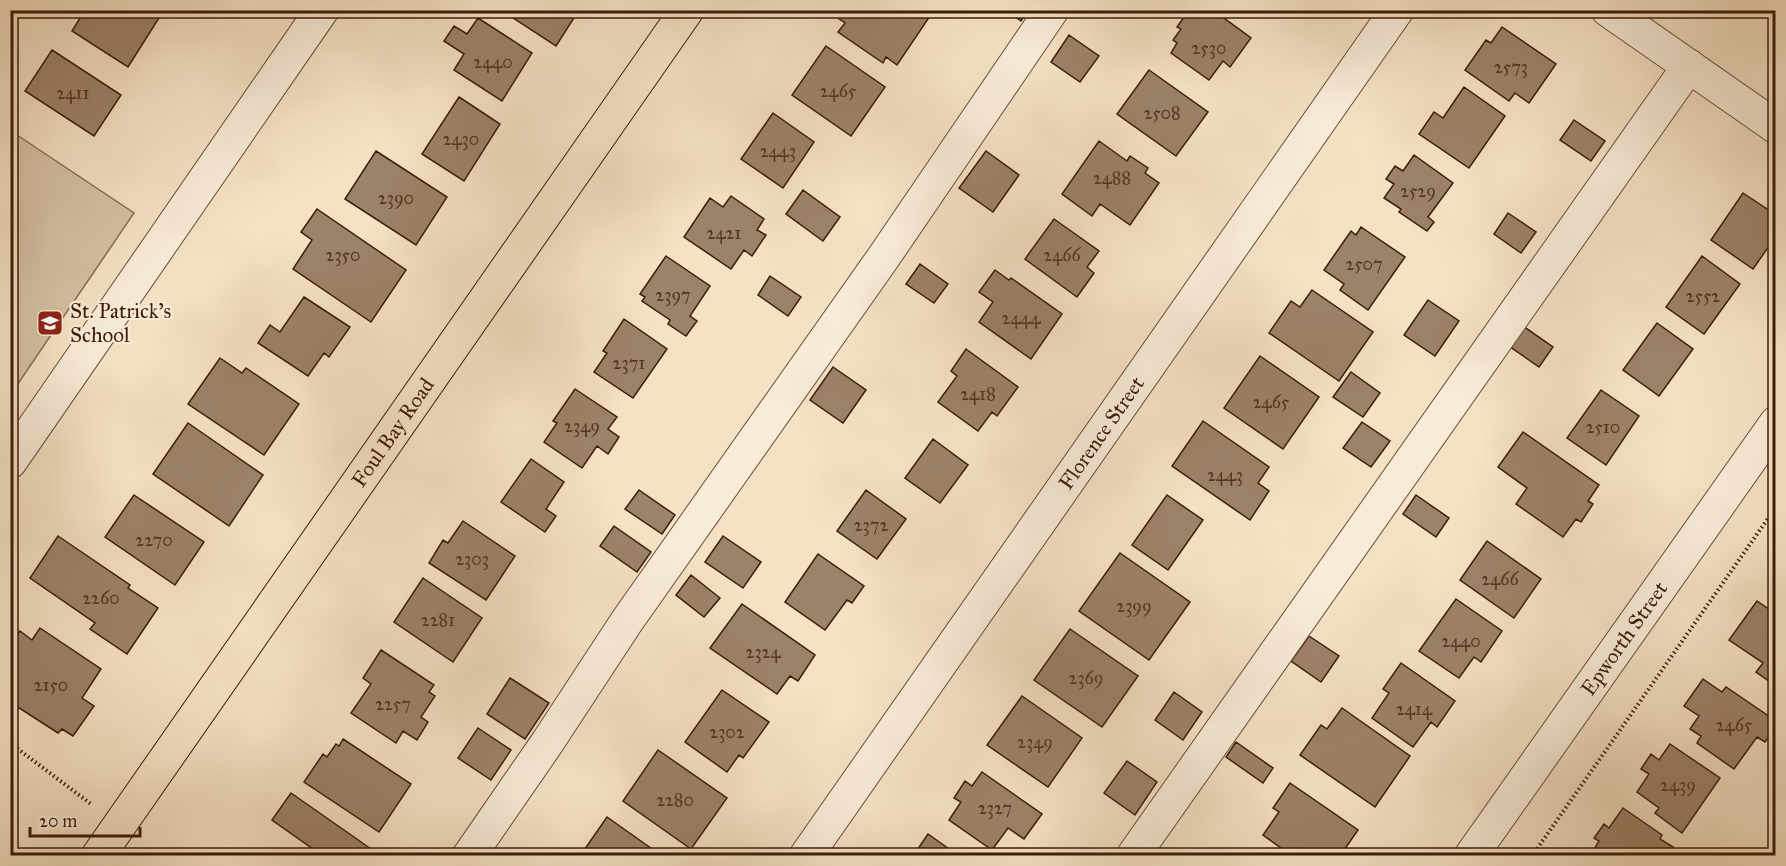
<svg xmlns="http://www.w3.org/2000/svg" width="1786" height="866" font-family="'IM FELL Great Primer',serif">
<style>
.green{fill:#d5c0a4;stroke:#886e55;stroke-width:1.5}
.building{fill:#9c8269;stroke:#3b1c06;stroke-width:1.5}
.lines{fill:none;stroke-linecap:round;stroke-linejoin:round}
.minor-casing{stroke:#6a4d36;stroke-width:35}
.major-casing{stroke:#3b1c06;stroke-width:35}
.path{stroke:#3b1c06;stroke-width:4;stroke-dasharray:1.5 3;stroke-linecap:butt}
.minor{stroke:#f8ecd9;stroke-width:33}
.major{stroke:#f5e1c4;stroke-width:33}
.labels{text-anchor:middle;stroke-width:4.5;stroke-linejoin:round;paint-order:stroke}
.number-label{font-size:18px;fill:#53361f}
.poi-label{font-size:21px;fill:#3b1c06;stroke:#f8ecd9;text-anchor:start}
.street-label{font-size:21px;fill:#3b1c06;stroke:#f8ecd9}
</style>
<rect width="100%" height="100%" fill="#f5e1c4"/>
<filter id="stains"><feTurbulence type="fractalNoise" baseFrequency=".00333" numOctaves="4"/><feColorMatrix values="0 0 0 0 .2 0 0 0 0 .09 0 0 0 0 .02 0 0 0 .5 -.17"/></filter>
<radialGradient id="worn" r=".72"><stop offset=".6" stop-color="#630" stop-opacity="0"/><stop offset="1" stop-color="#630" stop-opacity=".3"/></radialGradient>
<path class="green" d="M11 131 134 213 11 394Z"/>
<path class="building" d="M85 10H164L128 67 72 31Z
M501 10H579L556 46Z
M844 10H922L930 16 897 65 886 57 883 63 838 32 845 23 838 18Z
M1006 10H1028L1021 21Z
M1189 10H1213L1251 38 1230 67 1223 61 1209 80 1171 53 1177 43 1173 40 1181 29 1177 27Z
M1246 10H1258L1254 16Z
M478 18 532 53 502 101 454 70 464 54 444 41 454 26 467 34Z
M1502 27 1556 64 1529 103 1515 93 1509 101 1465 70 1486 40 1491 43Z
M1069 35 1099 56 1080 82 1051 62Z
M826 46 885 87 851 136 792 95Z
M52 50 121 95 94 136 25 91Z
M1149 70 1208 112 1176 156 1117 114Z
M1464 87 1505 116 1469 168 1419 134 1434 112 1443 118Z
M459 97 500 124 464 181 422 154Z
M773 113 814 142 783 188 741 159Z
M1574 120 1605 141 1591 161 1560 140Z
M1099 141 1127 161 1130 156 1148 168 1145 173 1159 183 1130 225 1100 204 1092 216 1062 194Z
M376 151 447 197 416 245 345 199Z
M986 151 1019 175 993 212 959 188Z
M1414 155 1453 183 1428 217 1434 222 1427 231 1399 212 1401 209 1384 198 1394 184 1386 179 1395 166 1403 171Z
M803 190 840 217 823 241 786 214Z
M1743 193 1776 215V236L1753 269 1711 240Z
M731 196 764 219 757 230 766 235 752 256 744 250 731 269 684 237 710 198 723 207Z
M317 209 406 270 371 322 293 269 312 240 301 232Z
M1508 213 1536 232 1521 253 1494 234Z
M1054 219 1099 251 1087 267 1094 273 1077 297 1025 259Z
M1361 227 1405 257 1368 310 1340 290 1344 284 1324 270 1351 231 1356 235Z
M666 256 710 286 690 316 697 321 686 336 668 324 670 320 642 301 645 297 640 294Z
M1702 256 1740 284 1704 334 1666 307Z
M920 264 948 284 934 303 906 284Z
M995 270 1009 280 1011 278 1062 314 1031 359 979 322 993 302 979 292Z
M770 276 801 297 788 316 758 295Z
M1312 290 1373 332 1339 381 1269 333 1291 301 1300 307Z
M304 297 350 327 329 357 324 353 308 376 258 343 270 325 280 332Z
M1428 300 1459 321 1435 356 1404 335Z
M624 319 667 349 633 398 594 372 607 353 603 351Z
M1657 323 1693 349 1659 396 1623 370Z
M1520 324 1553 347 1539 367 1506 344Z
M966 349 1018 387 997 416 992 412 978 431 938 402 957 376 951 371Z
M1260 356 1319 397 1283 449 1224 408Z
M220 358 242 373 246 368 299 404 264 455 188 404Z
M833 367 866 390 843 423 810 400Z
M1351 372 1380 393 1363 417 1333 397Z
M575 389 617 417 608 429 619 437 608 454 597 446 582 468 544 442 557 423 553 421Z
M1601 390 1639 416 1606 465 1567 438Z
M1203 421 1269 467 1258 483 1269 491 1250 520 1172 466Z
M1362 422 1390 441 1371 467 1343 448Z
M188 423 263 475 229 526 153 474Z
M1523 432 1599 485 1588 501 1593 504 1581 522 1576 519 1563 537 1516 504 1527 488 1498 467Z
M933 439 968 465 940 503 905 478Z
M531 459 564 482 546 509 556 516 545 532 501 502Z
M639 490 675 515 662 534 625 509Z
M866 490 906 519 877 559 837 531Z
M134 495 204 542 175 585 105 537Z
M1167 495 1203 520 1168 570 1132 545Z
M1416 495 1449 518 1436 537 1403 514Z
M463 521 515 556 486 600 429 563 443 540 448 543Z
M614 526 651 552 637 572 600 546Z
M58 536 130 585 128 588 158 608 127 654 90 629 95 623 30 578Z
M723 536 761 562 743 588 705 562Z
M1487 541 1541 579 1514 618 1460 580Z
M1120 553 1190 602 1149 660 1079 611Z
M818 554 864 586 852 603 847 600 825 630 785 602Z
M691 575 720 598 704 617 676 595Z
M423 578 482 618 453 662 394 622Z
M1456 599 1502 631 1481 662 1474 657 1459 678 1419 651Z
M1757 601 1776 614V686L1756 672 1763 663 1729 640Z
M742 604 815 655 798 681 790 676 777 694 710 648Z
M40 628 101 669 82 698 94 706 73 736 62 729 58 733 10 702V672L17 662 10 658V644L20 631 32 640Z
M1070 629 1138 676 1102 727 1034 680Z
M1309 636 1339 656 1321 682 1291 661Z
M381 650 434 685 429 692 435 696 421 717 428 722 417 740 403 731 396 743 351 713 371 684 363 678Z
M1401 663 1455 701 1437 727 1431 722 1413 747 1372 718 1389 693 1383 689Z
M510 678 549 703 525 739 487 714Z
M1703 679 1722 692 1726 687 1770 717 1769 719 1776 723V727L1765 742 1757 737 1734 769 1697 743 1701 736 1690 729 1699 716 1684 706Z
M722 690 769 722 743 758 739 755 727 772 685 742Z
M1174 692 1202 712 1183 740 1155 720Z
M1022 696 1082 738 1048 787 987 745Z
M1342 708 1410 756 1375 807 1300 755 1321 725 1327 729Z
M478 728 511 750 491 780 458 758Z
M343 739 411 784 379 832 304 782 323 754 327 757 336 744 339 746Z
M1236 742 1273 768 1263 783 1226 757Z
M1670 744 1720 778 1682 833 1655 813 1659 808 1637 792 1649 774 1641 769 1651 754 1659 760Z
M658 750 727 798 691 849 623 801Z
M1127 761 1157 782 1135 815 1104 793Z
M982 772 1042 814 1024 839 1008 828 992 850 949 820 961 802 954 798 965 781 972 786Z
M1290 783 1358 830 1340 856H1292L1263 835 1279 812 1273 808Z
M291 793 381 856H323L272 820Z
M1623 808 1662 835 1660 839 1673 847 1667 856H1590L1599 841 1594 838 1604 824 1609 828Z
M607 817 662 856H580Z
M928 834 959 856H913Z"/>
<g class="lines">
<defs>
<g id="minor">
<path d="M1608 10 1776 127"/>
<path d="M10 462 322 10"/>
<path d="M469 856 547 743 627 621 883 258 1052 10"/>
<path id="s1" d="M806 856 1397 10"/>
<path d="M1133 856 1689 66"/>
<path id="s2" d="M1471 856 1776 423"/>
</g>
<g id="major">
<path id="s3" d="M98 856 687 10"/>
</g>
</defs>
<use href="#minor" class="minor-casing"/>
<use href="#major" class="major-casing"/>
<path class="path" d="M10 743 91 804
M1532 856 1776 507"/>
<use href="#minor" class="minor"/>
<use href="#major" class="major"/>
</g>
<defs>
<symbol id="school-square" viewBox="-11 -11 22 22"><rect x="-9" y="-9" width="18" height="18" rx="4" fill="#8f2418" stroke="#f8ecd9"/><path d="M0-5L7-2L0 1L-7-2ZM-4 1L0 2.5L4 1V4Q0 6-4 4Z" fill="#fff"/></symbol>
</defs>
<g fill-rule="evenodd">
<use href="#school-square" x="35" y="308" width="30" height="30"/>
</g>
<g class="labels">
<g class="number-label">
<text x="1209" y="54">2530</text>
<text x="493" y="68">2440</text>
<text x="1511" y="73">2573</text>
<text x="838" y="97">2465</text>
<text x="73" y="99">2411</text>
<text x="1162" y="119">2508</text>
<text x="461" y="145">2430</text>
<text x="778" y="157">2443</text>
<text x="1112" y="184">2488</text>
<text x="1418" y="197">2529</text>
<text x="396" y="204">2390</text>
<text x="724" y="239">2421</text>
<text x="343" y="261">2350</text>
<text x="1062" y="261">2466</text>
<text x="1364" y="270">2507</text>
<text x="673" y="301">2397</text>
<text x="1703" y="302">2552</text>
<text x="1021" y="324">2444</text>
<text x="629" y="369">2371</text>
<text x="978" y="400">2418</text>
<text x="1271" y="408">2465</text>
<text x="582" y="432">2349</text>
<text x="1603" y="433">2510</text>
<text x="1225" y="481">2443</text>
<text x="871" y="531">2372</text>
<text x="154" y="546">2270</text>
<text x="472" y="565">2303</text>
<text x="1500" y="585">2466</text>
<text x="101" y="604">2260</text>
<text x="1134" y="612">2399</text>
<text x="438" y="626">2281</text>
<text x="1461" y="647">2440</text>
<text x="763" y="658">2324</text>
<text x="1086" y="684">2369</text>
<text x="51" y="691">2150</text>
<text x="393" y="710">2257</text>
<text x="1414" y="715">2414</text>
<text x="1734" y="731">2465</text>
<text x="727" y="738">2302</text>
<text x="1035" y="748">2349</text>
<text x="1678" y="791">2439</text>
<text x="675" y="806">2280</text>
<text x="995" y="814">2327</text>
</g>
<g class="poi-label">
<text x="70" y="318">St. Patrick's<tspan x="70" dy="24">School</tspan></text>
</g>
<g class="street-label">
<text dy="7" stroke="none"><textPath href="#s3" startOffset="516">Foul Bay Road</textPath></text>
<text dy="7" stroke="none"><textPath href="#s1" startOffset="516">Florence Street</textPath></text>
<text dy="7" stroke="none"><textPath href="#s2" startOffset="266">Epworth Street</textPath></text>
</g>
</g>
<rect width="1786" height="866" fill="none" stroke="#f5e1c4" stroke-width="36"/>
<rect x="12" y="12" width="1762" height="842" fill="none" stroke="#3b1c06" stroke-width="3"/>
<rect x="18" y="18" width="1750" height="830" fill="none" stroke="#3b1c06" stroke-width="1.5"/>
<path d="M30 827v9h110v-9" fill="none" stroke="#3b1c06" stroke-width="3"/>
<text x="39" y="827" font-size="18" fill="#3b1c06" stroke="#f8ecd9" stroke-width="4.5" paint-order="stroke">20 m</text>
<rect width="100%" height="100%" filter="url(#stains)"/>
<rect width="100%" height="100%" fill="url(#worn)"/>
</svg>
